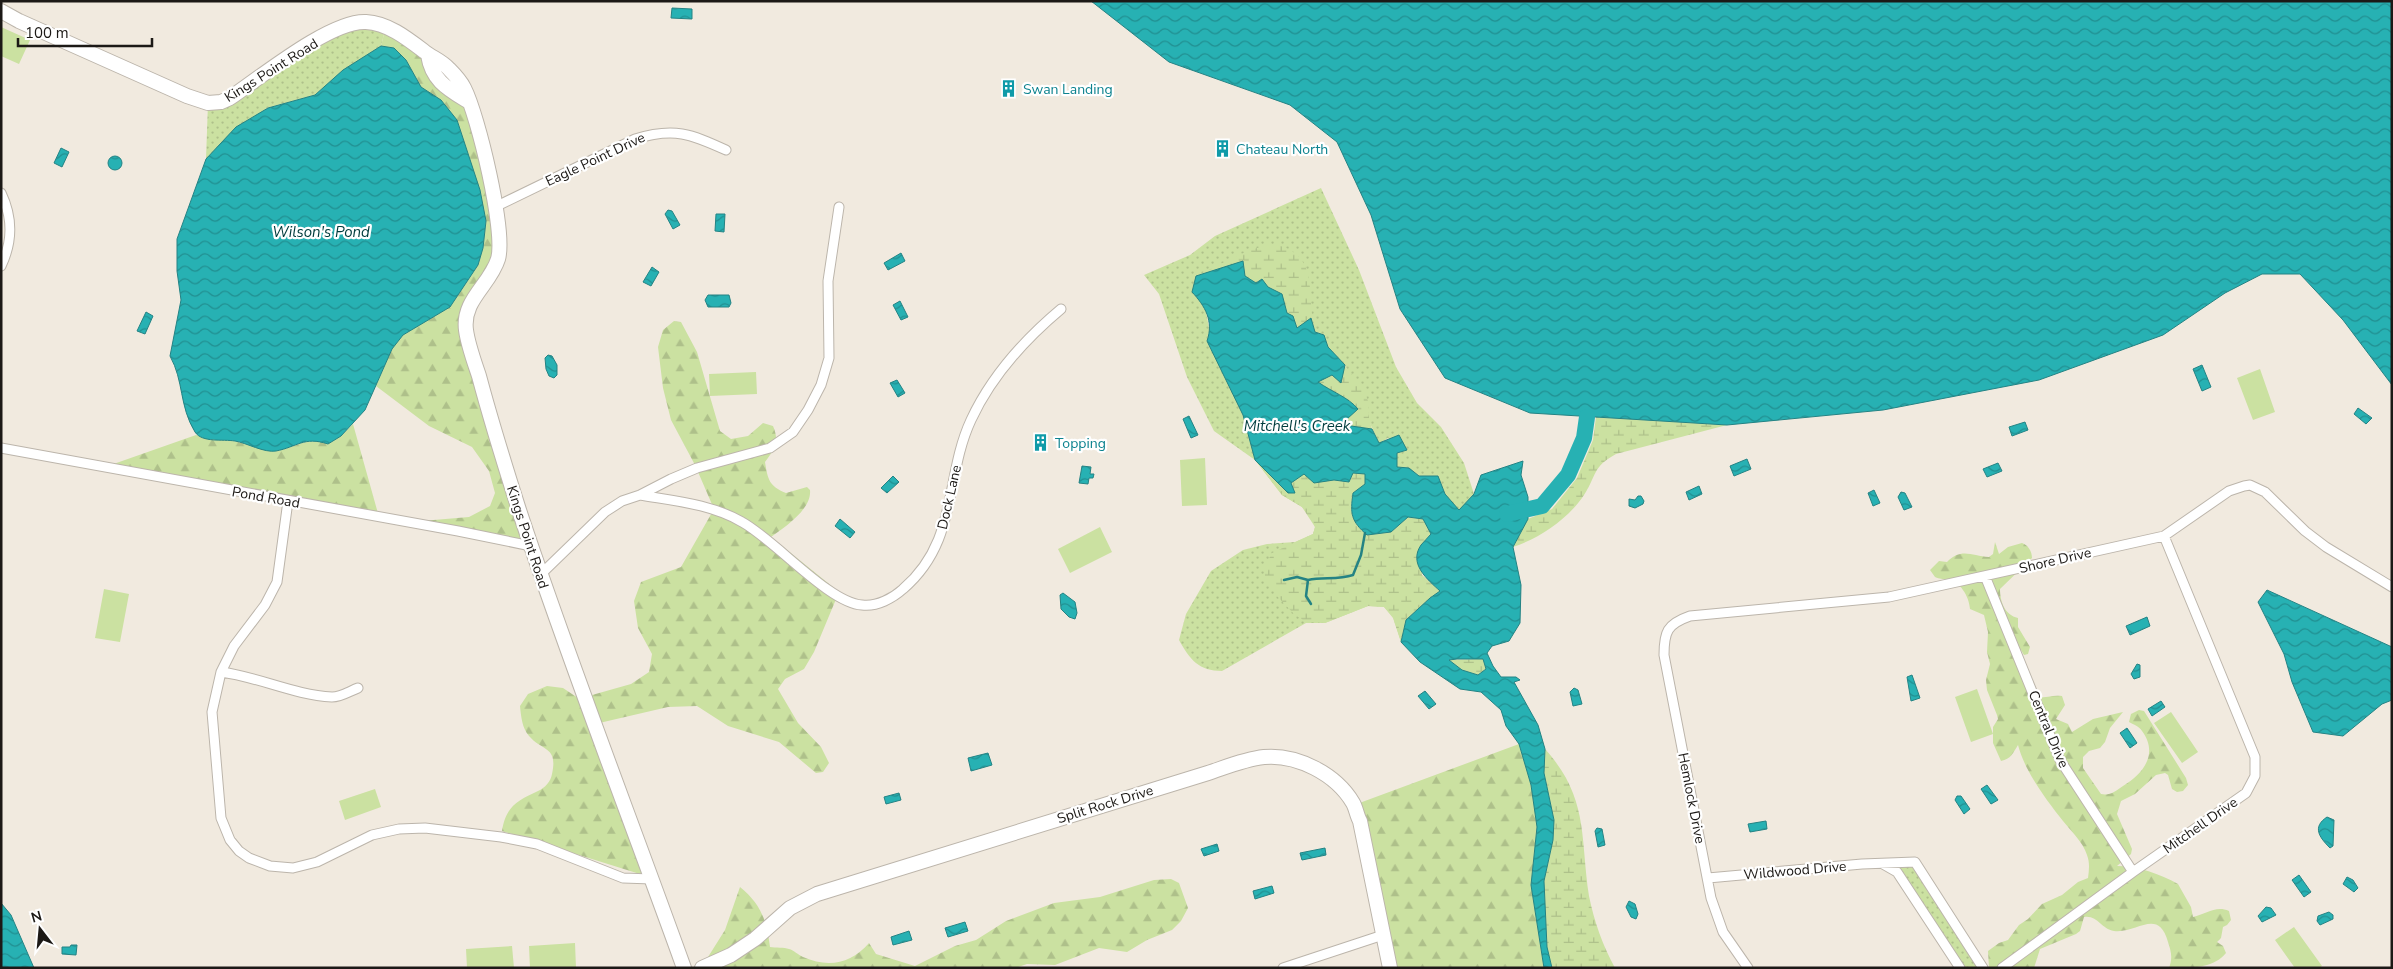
<svg xmlns="http://www.w3.org/2000/svg" width="2393" height="969" font-family="'Nunito Sans',sans-serif">
<style>
.grass{fill:url(#grass-dots)}
.forest{fill:url(#forest-firs)}
.wetland{fill:url(#wetland-marsh)}
.park{fill:#cbe1a1}
.water{fill:url(#water-waves);stroke:#248384;fill-rule:evenodd}
.lines{fill:none;stroke-linecap:round;stroke-linejoin:round}
.stream{stroke:#248384;stroke-width:2.5}
.river{stroke:#27b1b3;stroke-width:16}
.street-casing{stroke:#bcb5ab;stroke-width:11}
.secondary-casing{stroke:#bcb5ab;stroke-width:16}
.street{stroke:#fff;stroke-width:9}
.secondary{stroke:#fff;stroke-width:14}
.labels{text-anchor:middle;stroke-width:4.5;stroke-linejoin:round;paint-order:stroke}
.street-label{font-size:14px;fill:#1c1916;stroke:#fff}
.culture-label{font-size:14px;fill:#0d838f;stroke:#fff;text-anchor:start}
.water-label{font-size:15px;font-style:italic;fill:#003c3d;stroke:#fff}
</style>
<defs>
<pattern id="grass-dots" width="8" height="8" patternUnits="userSpaceOnUse" patternTransform="scale(1.25)"><rect width="8" height="8" fill="#cbe1a1"/><path d="M2 2h.1M6 6h.1" fill="none" stroke="#aec08a" stroke-width="1.8" stroke-linecap="round"/></pattern>
<pattern id="forest-firs" width="22" height="20" patternUnits="userSpaceOnUse" patternTransform="scale(1.25)"><rect width="22" height="20" fill="#cbe1a1"/><path d="M5 1l3.5 6h-7zM16 11l3.5 6h-7z" fill="#aec08a"/></pattern>
<pattern id="wetland-marsh" width="20" height="14" patternUnits="userSpaceOnUse" patternTransform="scale(1.25)"><rect width="20" height="14" fill="#cbe1a1"/><path d="M1 5h8M5 5V1M11 12h8M15 12V8" fill="none" stroke="#aec08a"/></pattern>
<pattern id="water-waves" width="16" height="10" patternUnits="userSpaceOnUse" patternTransform="scale(1.25)"><rect width="16" height="10" fill="#27b1b3"/><path d="M0 5q4-4 8 0t8 0" fill="none" stroke="#218f91"/></pattern>
</defs>
<rect width="100%" height="100%" fill="#f1eadf"/>
<path class="grass" d="M341 26H386L381 46 344 70 315 95 267 108 206 159 208 103Z
M1321 188 1359 270 1396 367 1417 403 1441 427 1464 463 1474 494 1459 511 1445 494 1438 476H1419L1409 468 1397 467V453L1407 450 1388 438 1379 444 1345 365 1328 347 1324 335 1192 292 1205 307 1210 333 1243 415 1255 460 1295 493 1406 620 1401 642 1393 617 1384 607 1368 606 1325 623H1306L1222 671C1199 671 1190 660 1179 640L1186 614 1211 571 1243 550 1267 544 1295 542 1313 534 1315 527 1312 519 1302 507 1282 495 1255 460 1214 431 1187 377 1159 294 1144 275 1190 255 1215 236Z
M1915 862 1983 968H1960L1897 872 1883 864Z"/>
<path class="forest" d="M386 26 416 44 430 69 469 102 499 255 466 320 531 546 410 522 469 517 490 506 495 493 489 471 472 447 429 426 376 386 392 349 403 335 450 307 471 276 478 265 483 248 486 221 457 120 441 100 421 87 406 60 394 48 381 46Z
M674 321 681 322 697 352 720 431 731 439 748 436 763 423 773 426C780 442 774 450 765 462 768 480 769 486 786 493L807 487 810 490C812 509 785 527 771 537L839 592 814 652 804 669 785 679 778 689 798 723 821 747 829 763 823 772 816 773 779 742 728 726 697 706 668 707 595 724 585 697 631 684 649 672 652 654 638 628 634 601 641 582 681 567 714 509 695 465 671 420 663 388 658 347 663 330Z
M353 424 379 517 105 467 196 435C209 441 223 438 238 442 249 444 265 452 275 451 297 448 304 436 328 444L341 436Z
M1995 542 1999 554 2008 547 2022 543C2028 545 2032 551 2032 558L2000 589C2000 602 2005 615 2018 618V627L2030 647 2028 654 2024 655 2021 650 2019 656 2029 695C2039 701 2051 694 2062 696L2065 705 2056 719 2068 724 2072 732 2093 719 2123 712 2110 728 2105 742 2100 748 2089 751 2083 757V768L2101 794C2110 796 2116 791 2123 786 2143 774 2159 754 2142 731 2139 726 2134 725 2129 722L2131 714 2139 710 2144 711 2186 778 2188 785 2183 791 2177 792 2172 789 2168 775 2165 773 2156 775 2135 794 2121 801 2117 814 2132 849 2131 854 2117 866C2138 866 2160 874 2178 884L2191 907 2193 917C2206 914 2216 905 2229 911L2231 920 2227 925 2223 927 2221 938 2217 942 2223 946 2226 953C2213 969 2190 968 2169 968 2173 958 2171 951 2168 942 2158 907 2137 934 2114 931 2101 929 2098 915 2084 917L2080 931 2076 934 2040 949 2034 968H1989L1988 951 1999 943 2008 940 2019 925 2028 919 2042 904 2062 895 2078 882 2088 878C2089 870 2090 863 2087 855 2083 842 2071 831 2063 821 2046 799 2025 772 2018 745 2013 753 2011 759 2001 761L1993 743V727L1998 719 1997 715 1987 690 1986 680 1990 664 1987 652 1988 632 1984 615 1970 609C1969 596 1960 581 1947 579 1942 579 1940 579 1935 577L1930 570 1939 561 1947 562C1961 547 1972 556 1989 557L1993 554Z
M547 686 563 688 581 700 643 875 502 831C506 806 517 801 538 791 545 788 551 781 552 774 558 746 543 752 529 736 522 728 521 716 520 706L528 694Z
M1519 744 1531 785 1537 827 1531 885 1544 968H1392L1354 805Z
M1171 879 1179 883 1188 908 1181 921 1172 930 1147 940 1127 952 1099 948 1055 965 1027 964 1015 968H709L708 957 725 930 740 887C761 904 767 921 770 947 776 948 784 947 789 949 794 950 798 955 803 957 828 968 851 964 869 943L876 954 915 966 955 946 976 940 1006 921 1054 903 1100 897 1154 880Z"/>
<path class="wetland" d="M1274 244C1322 255 1305 296 1315 331L1324 335 1328 347 1363 387 1369 404 1368 414 1372 429 1365 474 1366 484 1353 493C1350 513 1351 521 1367 535L1391 532 1408 517 1423 519 1431 534 1420 547 1422 575 1440 591 1430 598 1406 620 1401 642 1393 618 1384 607 1368 606 1325 623 1306 622 1294 614 1277 596 1265 577V566L1272 553 1313 534 1315 527 1302 507 1282 495 1255 460 1243 415 1207 341C1214 321 1205 306 1192 292L1196 276C1222 264 1245 249 1274 244Z
M1596 417 1727 425 1616 454C1592 467 1597 475 1584 495 1568 519 1540 538 1513 547L1528 519 1552 509 1577 478 1593 440Z
M1483 659 1486 669 1478 675 1462 670 1449 660Z
M1545 749C1589 798 1580 836 1589 896 1594 921 1603 946 1615 968H1552L1547 947 1544 881 1553 840 1554 820 1544 773Z"/>
<path class="park" d="M1 27 30 40 19 64 1 56Z
M2260 369 2275 412 2253 420 2237 378Z
M756 372 757 394 710 396 709 374Z
M1205 458 1207 505 1182 506 1180 460Z
M1100 527 1112 552 1070 573 1058 549Z
M104 589 129 594 120 642 95 638Z
M1977 689 1993 734 1971 742 1955 697Z
M2171 712 2198 752 2182 763 2154 723Z
M375 789 381 807 345 820 339 801Z
M2294 927 2322 966 2319 968H2295L2275 940Z
M575 943 576 968H530L529 946Z
M512 946 514 968H467L466 949Z"/>
<path class="water" d="M1091 1H2392V385L2343 320 2300 274H2262L2225 293 2163 335 2039 380 1883 410 1727 425 1530 413 1445 378 1400 309 1371 215 1337 142 1290 105 1169 62Z
M672 8 692 9V19L671 18Z
M381 46 394 48 406 60 421 87 441 100 457 120 480 190 486 221 483 248 478 265 450 307 403 335 392 349 365 410 341 436 328 444C304 436 297 447 276 451 264 453 247 443 235 441 223 439 202 443 195 432 179 406 184 381 170 356L181 300 177 271V239L206 159 236 127 268 108 315 95 343 70Z
M61 148 69 152 62 167 54 163Z
M108 163a7 7 0 1 1 14 0a7 7 0 1 1-14 0Z
M668 210 672 211 680 225 673 229 665 214Z
M716 214H725L724 232 715 231Z
M901 253 905 261 888 270 884 263Z
M1243 261 1245 276 1256 283 1262 279 1268 287 1282 294 1287 313 1293 316 1297 328 1311 318 1315 332 1324 335 1328 347 1345 365 1341 383 1332 375 1318 382C1332 392 1348 397 1358 409L1347 419 1351 426 1372 429 1379 443 1399 435 1407 450 1397 453V467L1409 468 1419 476H1438L1445 494 1459 510 1474 494 1481 475 1523 461 1521 475 1528 497V519L1513 547 1521 585 1520 623 1509 641 1492 646 1487 653 1493 666 1501 677H1516L1520 680 1514 682 1538 725 1545 749 1544 773 1554 820 1553 840 1544 881 1547 947 1552 968H1544L1531 885 1537 827 1531 785 1519 744 1506 726 1501 710 1481 692 1460 689 1420 662 1401 642 1406 620 1430 598 1440 591C1428 580 1408 564 1421 545 1424 541 1428 538 1431 534L1423 519 1408 517 1391 532 1367 535C1351 521 1350 514 1353 493L1365 484V474L1353 473 1349 482 1334 480 1314 483 1304 474 1291 483 1295 493H1288L1255 460 1243 415 1207 341C1214 321 1205 306 1192 292L1196 276ZM1457 659H1483L1486 669 1478 675 1462 670 1449 660Z
M652 267 659 272 651 286 643 282Z
M708 295H729L731 303 729 307H708L705 300Z
M900 301 908 317 901 320 893 305Z
M146 312 153 316 145 334 137 331Z
M548 355 552 356 557 365V375L554 378 549 376 546 369 545 358Z
M2202 365 2211 387 2202 391 2193 369Z
M897 380 905 393 898 397 890 383Z
M2358 408 2372 418 2366 424 2354 414Z
M1189 416 1198 435 1191 438 1183 419Z
M2025 422 2028 430 2012 436 2009 427Z
M1747 459 1751 469 1734 476 1730 466Z
M1998 463 2002 471 1987 477 1983 469Z
M1082 466 1091 467 1090 474H1094L1093 478H1089L1088 484 1079 483Z
M893 476 899 482 887 493 881 488Z
M1699 486 1702 494 1689 500 1686 492Z
M1874 490 1880 503 1873 506 1868 493Z
M1901 492 1905 493 1912 507 1904 510 1898 497Z
M1638 496H1641L1644 501 1643 504 1635 508 1629 506V499L1635 500Z
M840 519 855 532 850 538 835 526Z
M2267 590 2392 647V700L2382 704 2343 736 2313 732 2292 682 2284 654 2258 602Z
M1063 593 1075 602 1077 613 1075 619 1069 617 1061 609 1060 595Z
M2147 617 2150 626 2130 635 2126 626Z
M2137 664 2140 665V677L2134 679 2131 674Z
M1912 675 1920 698 1911 701 1907 677Z
M1574 688 1578 690 1582 704 1573 706 1570 692Z
M1425 691 1436 704 1429 709 1418 696Z
M2161 701 2165 707 2152 716 2148 709Z
M2127 728 2137 743 2130 748 2120 733Z
M988 753 992 765 971 771 968 758Z
M1987 785 1998 800 1991 804 1981 789Z
M899 793 901 800 886 804 884 797Z
M1957 796H1961L1970 809 1964 814 1955 800Z
M2327 817 2334 820 2333 846 2330 848C2319 837 2312 827 2327 817Z
M1766 821 1767 829 1750 832 1748 824Z
M1597 828 1602 829 1605 845 1598 847 1595 831Z
M1217 844 1219 851 1204 856 1201 849Z
M1325 848 1326 855 1302 860 1300 853Z
M2299 875 2311 892 2304 897 2292 880Z
M2347 877 2353 880 2358 888 2354 892 2343 884Z
M1272 886 1274 893 1255 899 1253 891Z
M1629 901 1635 904 1638 914 1636 919 1631 917 1626 907Z
M1 903 11 915 34 968H1Z
M2266 907 2271 908 2276 915 2262 922 2258 916Z
M2329 912 2333 915V919L2320 925 2317 921 2318 916Z
M965 922 968 931 948 937 945 928Z
M909 931 912 940 893 945 891 937Z
M71 945H77L76 955 62 954V947H70Z"/>
<g class="lines">
<path class="stream" d="M1284 580 1297 577 1308 580
M1311 604 1306 596 1308 580C1324 577 1338 580 1353 575L1361 555 1365 533"/>
<path class="river" d="M1507 514 1542 506 1568 475 1584 438 1587 417"/>
<defs>
<path id="street" d="M1 193C13 218 13 241 1 266
M495 207 635 139C674 127 691 134 726 150
M1 448 458 531 531 546
M640 495C675 501 711 504 742 522 775 540 829 603 862 605 877 607 893 598 903 589 959 541 944 478 971 420 992 375 1024 340 1061 309
M288 501 277 582 265 605 234 646 221 672 212 712 221 818 230 840 239 851 249 858 270 866 293 868 317 862 372 835 399 829 425 828 501 837 537 844 623 878 652 879
M540 575 605 512 622 501 640 495 671 479 697 468 770 448 793 432 808 410 821 385 829 358 828 281 839 207
M1985 576 2060 760 2133 872
M221 672C259 677 294 695 332 697 341 697 350 691 358 688
M1883 864 1897 872 1960 968
M1708 878 1862 864 1915 862 1983 968
M1283 968 1383 935
M1748 968 1723 932 1711 898 1664 655C1664 632 1667 624 1690 616L1889 597 2164 536 2229 491 2244 486 2250 485 2265 492 2305 531 2326 547 2392 587
M2002 968 2133 872 2246 793 2255 776V757L2164 536"/>
<path id="secondary" d="M1 11 19 21 187 96 208 103 221 102 230 98C261 77 331 20 366 22 388 23 408 39 425 52 433 58 442 61 449 69 454 74 461 82 464 88 478 115 506 232 498 259 490 285 462 300 466 330 468 345 474 361 479 376 491 421 505 466 519 510 570 664 629 815 684 968
M428 55C432 81 448 89 469 102
M702 968 731 955 755 939 790 908 817 894 1208 773C1226 767 1245 759 1264 757 1297 754 1336 774 1353 803 1356 808 1357 816 1360 821L1390 968"/>
</defs>
<use href="#street" class="street-casing"/>
<use href="#secondary" class="secondary-casing"/>
<use href="#street" class="street"/>
<use href="#secondary" class="secondary"/>
</g>
<defs>
<symbol id="building-bare" viewBox="-9 -9 18 18"><path d="M-4-6H4V6H1V3H-1V6H-4ZM-2.5-4.3h1.7v1.8h-1.7ZM.8-4.3h1.7v1.8H.8ZM-2.5-1h1.7V.8h-1.7ZM.8-1h1.7V.8H.8Z" fill="#0f9aa8" stroke="#fff" stroke-width="2.5" paint-order="stroke"/></symbol>
</defs>
<g fill-rule="evenodd">
<use href="#building-bare" x="996" y="76" width="25" height="25"/>
<use href="#building-bare" x="1210" y="136" width="25" height="25"/>
<use href="#building-bare" x="1028" y="430" width="25" height="25"/>
</g>
<g class="labels">
<g class="street-label">
<text transform="translate(271 70) rotate(-32)" y="5">Kings Point Road</text>
<text transform="translate(595 159) rotate(-25)" y="5">Eagle Point Drive</text>
<text transform="translate(266 497) rotate(10)" y="5">Pond Road</text>
<text transform="translate(949 497) rotate(-77)" y="5">Dock Lane</text>
<text transform="translate(528 537) rotate(72)" y="5">Kings Point Road</text>
<text transform="translate(2055 560) rotate(-13)" y="5">Shore Drive</text>
<text transform="translate(2049 729) rotate(67)" y="5">Central Drive</text>
<text transform="translate(1692 798) rotate(79)" y="5">Hemlock Drive</text>
<text transform="translate(1105 804) rotate(-17)" y="5">Split Rock Drive</text>
<text transform="translate(2200 825) rotate(-35)" y="5">Mitchell Drive</text>
<text transform="translate(1795 870) rotate(-5)" y="5">Wildwood Drive</text>
</g>
<g class="culture-label">
<text x="1023" y="94">Swan Landing</text>
<text x="1236" y="154">Chateau North</text>
<text x="1055" y="448">Topping</text>
</g>
<g class="water-label">
<text x="321" y="237">Wilson's Pond</text>
<text x="1297" y="431">Mitchell's Creek</text>
</g>
</g>
<rect width="2393" height="969" fill="none" stroke="#1c1916" stroke-width="5"/>
<g transform="translate(40 929) rotate(344)" stroke="#ffffff" stroke-width="4" paint-order="stroke">
<path d="M0-4L9 19L0 12L-9 19Z" fill="#1c1916"/>
<text y="-8" font-size="14" font-weight="bold" text-anchor="middle" fill="#1c1916">N</text>
</g>
<path d="M18 38v8h134v-8" fill="none" stroke="#1c1916" stroke-width="2.5"/>
<text x="25" y="38" font-size="15" fill="#1c1916" stroke="#ffffff" stroke-width="4" paint-order="stroke">100 m</text>
</svg>
